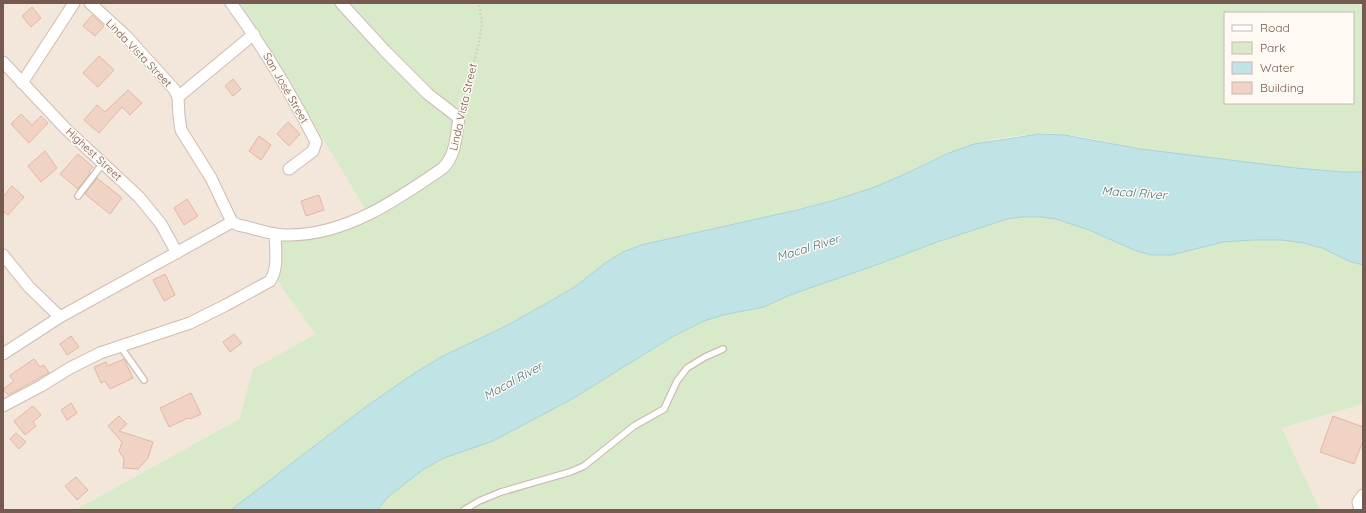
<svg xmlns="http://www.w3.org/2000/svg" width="1366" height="513" font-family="Quicksand,sans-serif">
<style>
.residential{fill:#f3e6da}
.green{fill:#d9eaca;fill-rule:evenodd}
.water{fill:#c0e3e6;stroke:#a7d3d7}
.building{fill:#f0d3c4;stroke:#e2b8a5}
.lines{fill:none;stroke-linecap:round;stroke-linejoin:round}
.lane-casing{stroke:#cebcb1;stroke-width:8}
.street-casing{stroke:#cebcb1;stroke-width:13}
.path{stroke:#d6b6a7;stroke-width:2;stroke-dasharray:1 3;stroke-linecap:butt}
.lane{stroke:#fff;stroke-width:5.5}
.street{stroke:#fff;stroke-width:11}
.labels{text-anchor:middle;stroke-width:3;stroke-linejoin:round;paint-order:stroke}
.street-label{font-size:11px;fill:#775a4f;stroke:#fef9f2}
.water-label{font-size:12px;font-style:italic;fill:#42767b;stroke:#fef9f2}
</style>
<rect width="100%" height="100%" fill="#fcf5ec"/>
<path class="residential" d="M3 3H239L257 29 370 215 278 282 315 334 253 369 239 419 75 510H3Z
M1363 404V510H1320L1282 428Z"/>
<path class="green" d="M239 3H1363V172C1322 172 1281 166 1241 161 1207 157 1174 154 1141 149 1108 144 1071 131 1038 134 1008 136 974 142 947 154 921 165 896 180 869 189 794 213 717 228 641 245L623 252 605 263 576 286 547 303 506 326 441 357 413 374 364 408 231 510H75L239 419 253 369 315 334 278 282 281 239 369 215 257 29ZM1225 13H1353V103H1225Z
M1021 217H1042L1056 219 1089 230 1134 250 1151 255H1171L1223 242 1253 240H1282L1304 243 1322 248 1349 261 1363 265V404L1282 428 1320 510H377L389 496 424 469 444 458 493 441 572 399 672 337 704 321 723 315 764 307 790 295 879 264 937 242 985 226 1007 219Z"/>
<path class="water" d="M1039 134 1065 135 1140 149 1296 168 1343 172H1363V265L1349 261 1322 248 1304 243 1282 240H1253L1223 242 1171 255H1151L1134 250 1089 230 1056 219 1042 217H1021L1007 219 937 242 879 264 790 295 764 307 723 315 704 321 672 337 572 399 493 441 444 458 424 469 389 496 377 510H231L364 408 413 374 441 357 506 326 547 303 576 286 605 263 623 252 641 245 797 210 838 199 872 188 903 175 949 153 974 144Z"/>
<path class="building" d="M32 7 41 18 31 27 22 16Z
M92 15 104 26 95 36 83 26Z
M99 56 114 70 98 87 83 73Z
M233 79 241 89 233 96 225 86Z
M128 90 142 103 130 115 122 107 99 133 84 120 97 105 105 112Z
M21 114 32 125 41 116 48 123 29 143 11 124Z
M288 122 300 134 289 146 277 134Z
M259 136 271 145 261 160 249 151Z
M45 151 57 168 41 182 28 166Z
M78 154 93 167 89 171 90 173 78 189 60 174Z
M97 178 122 198 110 214 85 194Z
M12 186 24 197 8 215 3 211V197Z
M319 195 324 210 306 216 301 201Z
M187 199 198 216 184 225 174 208Z
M165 274 175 295 164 301 153 280Z
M234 334 242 343 230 352 223 342Z
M71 336 79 347 67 355 60 344Z
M34 359 40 367 44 365 49 373 8 395 3 389 14 381 9 376Z
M124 359 133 378 110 389 105 381 101 383 94 367 106 362 107 366Z
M191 393 201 414 190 419 188 418 169 427 160 408Z
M71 403 77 413 67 420 61 410Z
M33 406 41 415 33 422 36 426 25 435 14 421Z
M119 416 127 424 119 431 153 442 148 458 138 469 123 468 124 459 119 451 122 442 108 426Z
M1333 416 1363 427V441L1354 464 1320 452Z
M16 433 26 442 19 449 10 439Z
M76 477 88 490 77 500 65 486Z"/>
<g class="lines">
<defs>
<path id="lane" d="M78 196 103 163
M120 346 144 380
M464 510 479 501 501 492 570 472 584 466 634 426 664 409 677 381 687 368 705 357 723 349"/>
<path id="street" d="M90 3 126 36 174 89 178 97 179 116 181 130 211 178 232 222 238 225C255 228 272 236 289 235 347 235 398 199 443 168 456 155 456 136 459 118L428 94 385 51 341 3
M231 3C263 47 291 93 316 142L313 151 289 169
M3 62 65 128 139 197 161 224 177 253
M22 83 74 3
M178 97 254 34
M3 255 29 287 60 317
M3 354 60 317 232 222
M3 406 41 386 70 368 100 353 190 323 226 305 270 281C279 268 275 248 275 234
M1360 510 1358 502 1363 495"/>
</defs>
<use href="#lane" class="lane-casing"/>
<use href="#street" class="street-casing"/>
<path class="path" d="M462 108 479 43 482 24 479 3"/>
<use href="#lane" class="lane"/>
<use href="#street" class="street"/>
</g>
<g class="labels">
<g class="street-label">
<text transform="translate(139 53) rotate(46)" y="4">Linda Vista Street</text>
<text transform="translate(286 88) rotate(60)" y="4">San José Street</text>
<text transform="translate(463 107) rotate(-77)" y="4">Linda Vista Street</text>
<text transform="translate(94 154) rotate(43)" y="4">Highest Street</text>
</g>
<g class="water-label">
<text transform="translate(1134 193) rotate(4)" y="4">Macal River</text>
<text transform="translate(808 248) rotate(-17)" y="4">Macal River</text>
<text transform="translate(513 381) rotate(-29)" y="4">Macal River</text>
</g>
</g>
<rect width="1366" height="513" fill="none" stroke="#775a4f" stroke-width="8"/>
<rect x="1224" y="12" width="130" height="92" fill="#fef9f2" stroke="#c8b9b1"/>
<rect x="1232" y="25" width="20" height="6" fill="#ffffff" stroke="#c8b9b1"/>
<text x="1260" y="32" font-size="12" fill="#775a4f">Road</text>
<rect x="1232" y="42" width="20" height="12" fill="#d9eaca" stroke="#c8b9b1"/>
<text x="1260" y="52" font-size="12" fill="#775a4f">Park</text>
<rect x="1232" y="62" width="20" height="12" fill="#c0e3e6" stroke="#c8b9b1"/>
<text x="1260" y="72" font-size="12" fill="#775a4f">Water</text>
<rect x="1232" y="82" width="20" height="12" fill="#f0d3c4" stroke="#c8b9b1"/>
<text x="1260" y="92" font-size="12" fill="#775a4f">Building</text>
</svg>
